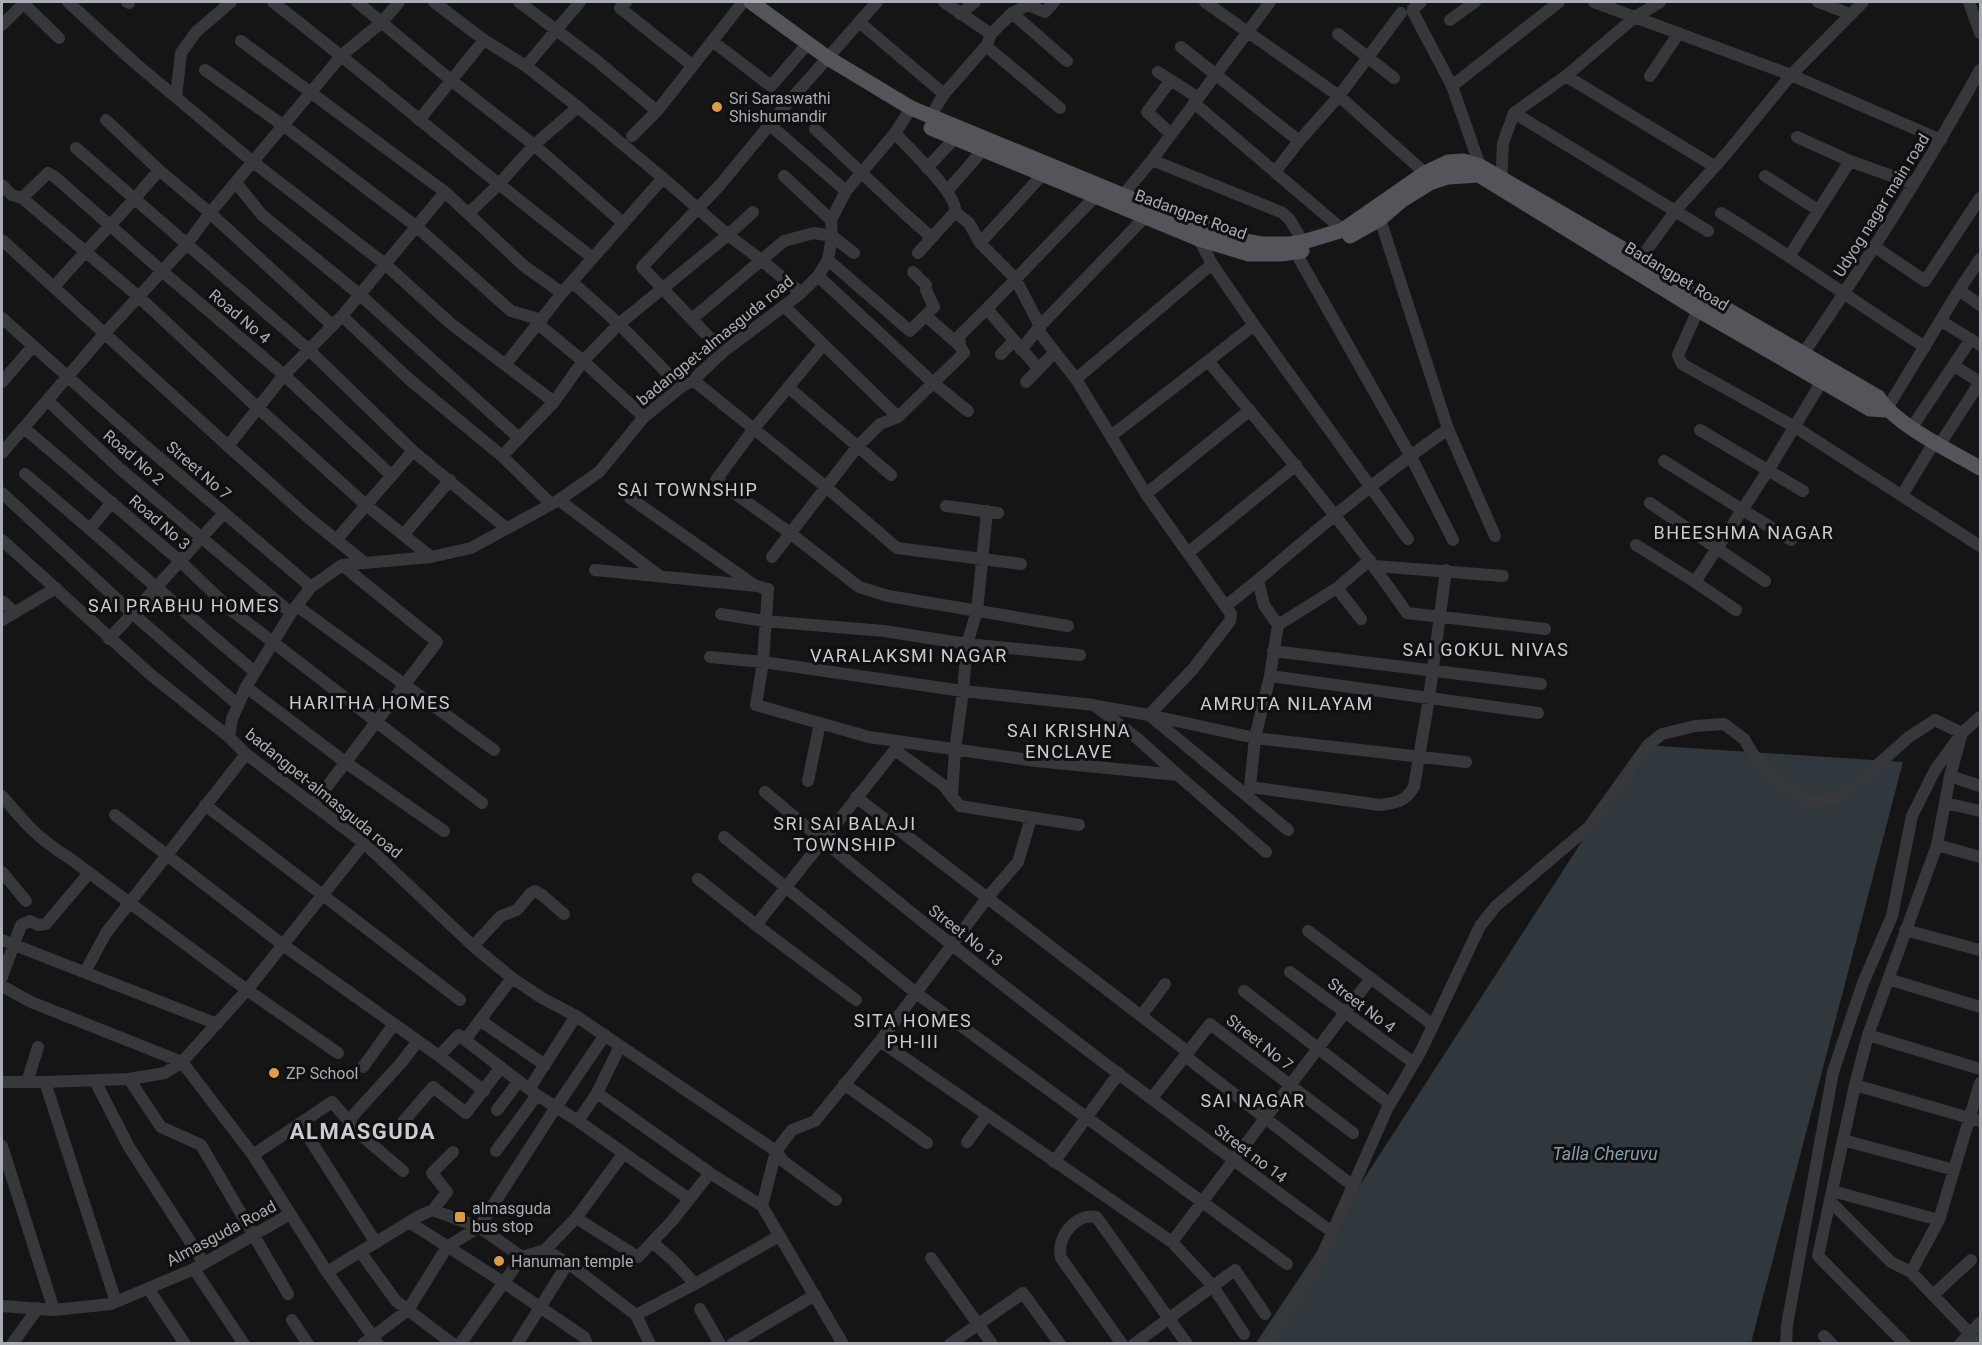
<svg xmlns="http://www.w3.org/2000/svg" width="1982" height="1345" font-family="Roboto,sans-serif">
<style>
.water{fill:#30383e}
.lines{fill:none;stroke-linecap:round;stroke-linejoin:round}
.minor{stroke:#36383b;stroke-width:12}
.major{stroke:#53555a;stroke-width:15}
.poi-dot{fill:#db9c49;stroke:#101011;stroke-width:2}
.labels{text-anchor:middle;stroke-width:6;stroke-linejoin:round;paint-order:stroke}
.poi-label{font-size:16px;fill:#a9adb5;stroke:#101011;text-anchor:start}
.street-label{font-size:16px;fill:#a9adb5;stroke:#101011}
.neighbourhood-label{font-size:18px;letter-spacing:1.5px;fill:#c9ccd1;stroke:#101011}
.water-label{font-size:18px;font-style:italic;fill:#849dac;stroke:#101011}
.district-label{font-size:22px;font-weight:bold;letter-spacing:1.5px;fill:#c9ccd1;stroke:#101011}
</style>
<rect width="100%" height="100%" fill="#151516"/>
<path class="water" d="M1644 745 1903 762 1751 1343 1255 1344 1322 1244Z"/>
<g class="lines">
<path class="minor" d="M68 2 135 63 253 162 385 264 450 323 554 402
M127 2 129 3
M273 2C381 86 484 175 593 258
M357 2 452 81 534 145 623 223
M434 2 484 40 526 66 578 107 663 178 728 235 761 260 801 293
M519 2 596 60 657 111
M626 2 620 8 693 66
M944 2 991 34 988 42
M1205 2 1339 96 1425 173 1428 180
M1421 2 1413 9V12L1452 86
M1594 2 1791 75 1941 140
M1818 2 1850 14
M1969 2 1980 33
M23 3 59 38
M1012 13 1028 5 1045 12 1054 2
M960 14 975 2
M1450 20 1475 2
M859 22 944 94
M2 25 25 2
M991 34 1012 13 1067 61
M1338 34 1394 78
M241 41 445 192 524 266 562 293
M712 41 771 86 804 48
M1181 47 1299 141
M526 66 580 2
M205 70 284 126 417 227 511 311 542 320
M1158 72 1197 97
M1566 76 1714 166
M1650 76 1679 33
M176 97 181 53 196 32 231 2
M1194 103 1343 230
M1514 113 1708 231
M930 117 944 94 986 46 1060 108
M106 120 159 170 210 213 332 325
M419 120 484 40
M770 125 846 191
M815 129 903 212 931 237
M895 133C909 149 958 194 955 212L969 223 980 243 1015 278 1040 326V333L1076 379 1146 494 1231 614 1230 621 1193 669 1149 715 1288 830
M1171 134 1147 112 1171 80
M632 136 657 111 743 2
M1797 137 1850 161
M76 148 308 349 413 451 506 528
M1152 160 1283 213 1290 220 1303 242
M927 168 955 138
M1275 172 1299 141 1339 96 1401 13
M1479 172 1480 166 1452 86 1559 2
M784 176 831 220
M1765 176 1818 210
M236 183 262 215 359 294 519 438
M1501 184 1503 143 1514 113 1566 76 1635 17 1660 2
M2 185 12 195 22 198 48 173 55 177 163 272 284 375 392 476
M947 191 983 150
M1123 195 1152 160 1270 2
M22 198 139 297 258 408 366 505 431 557
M469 213 498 185 534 145 578 107
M1721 213C1790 255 1856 303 1925 347
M1380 219 1448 429 1495 536
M1199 239 1212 264 1254 325 1408 539
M2 240 228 446 310 519 365 563
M980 243 1043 174
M1875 247 1925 281 1980 198
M918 253 955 212
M1296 253 1410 455 1453 540
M1790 255 1850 161 1914 184
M1640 259 1676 210 1727 153 1791 75 1863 2
M828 260 910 331 934 307 926 290V285L913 272
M818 276 932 382 968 411
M572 282 619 324 681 387
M54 287C88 247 126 211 159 170
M1959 290 1980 305
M784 306 898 417
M987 309 1038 368
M1698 310 1678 355 1682 364 1795 427 1980 546
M342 316 410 380 502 456
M926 316 960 346
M2 318 142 443 311 587
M692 319 784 241 814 233 832 236 854 253
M1941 321 1980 345
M538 324 583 361 644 417
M1254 325 1208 361C1277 443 1346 525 1407 613L1545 629
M823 345 753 430 716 480 790 533 859 587 888 596 1068 626
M1021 350 1040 326 1145 217 1147 211
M723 352 642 267 720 185 785 106 877 2
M1001 354 1014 341
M1803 354C1866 262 1926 168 1980 70
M505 365 562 293 663 178
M1076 379 1212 264
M693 380 826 487 897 548 1021 564
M2 382 33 346
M1026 382 1055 352
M788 387 891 475
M47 400 119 468 291 613
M1886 410 1959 290 1980 259
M1912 427 1971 339
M24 428 180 561 231 610 482 803
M1700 430 1803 491
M1111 436 1208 361
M1940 444 1980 382 1954 366
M228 446 284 375 342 316 445 192
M2 453 105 333 187 244 210 213 342 55 382 22 399 2
M1664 461 1791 540
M25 474C103 539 177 607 255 672
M2 493 133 614 237 704
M1146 494 1250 410
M1902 495 1935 441
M630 498 754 585
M559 500 661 577
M550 503 502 456 554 402 583 361 619 324 728 235 753 212
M1650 503 1765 581
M946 506 998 513
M90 529 112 502
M404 534 450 480
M2 540 151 675 229 737
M336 540 413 451
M1636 545 1695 582
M1189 552 1296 465
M772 557 858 446 880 424 898 417 964 353 960 346 959 336C1006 291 1049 243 1095 197
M1370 560 1337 588 1278 625 1270 676 1255 738 1250 787 1380 805C1396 803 1405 802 1414 787L1429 698 1446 570
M1375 566 1503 576
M595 570 757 586 768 589 763 662 756 705 869 737 1036 761 1178 775 1266 852
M1337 588 1361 619
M2 601 15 613
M297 606 494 750
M1226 606 1258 580
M1736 610 1695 582 1769 469 1822 381
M721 614 765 621 884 631 967 644 1080 655
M2 620 56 588
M1278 625 1264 605 1258 580C1320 527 1382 475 1448 429
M109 639 224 513
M1273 651 1541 684
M710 657 763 662 963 691 1094 705 1138 739 1178 775
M1270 676 1538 713
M246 687 345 762 444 831
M1097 706 1149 715 1255 738 1466 762
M895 750 943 785 960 806 1079 825
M1950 776 1980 786
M808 781 820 723
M765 792C948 947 1139 1092 1332 1232
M2 796C24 822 38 839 68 857L247 990 338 1053
M856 797 1188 1052
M952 797 955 750 963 691 967 644 977 611 987 511
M1945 803 1980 811
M205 805 460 1000
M313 805 437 642 342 565
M115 815 283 945 439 1056 484 1091
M724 837 916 993 1287 1264
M1937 845 1868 1035 1855 1085 1980 1121
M2 872 26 901
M698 879 756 925
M1905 930 1980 950
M1308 931 1433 1025
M2 940 217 1024
M473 946 501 916 517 910 531 893 535 891 542 895 564 914
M85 972 106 933 246 754
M1290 972 1414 1063
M2 977 21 925 30 921 38 925 46 924 89 873
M512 978 465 1040 537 1095 578 1121 689 1199
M1888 979 1980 1007
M2 986 31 1002 182 1062 253 1155 327 1272 421 1215 433 1210 479 1227 522 1257
M1244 991 1390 1104
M856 1000 756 925 901 742
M1141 1016 1165 984
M481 1021 545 1065
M1868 1035 1980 1069
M880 1041 1172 1242 1212 1285 1244 1334
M439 1056 459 1035 465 1040
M1185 1056 1353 1186
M363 1067 394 1024
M129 1079 161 1127 201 1145 288 1294
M95 1081 129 1147 204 1263
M2 1082H45L129 1079 165 1073 182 1062 247 990 364 843
M27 1082 38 1047
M45 1082 116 1302
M844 1084 927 1143
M1855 1085 1843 1140 1954 1170
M529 1089 576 1016
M597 1093 710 1173 762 1206
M1152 1098 1210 1024 1353 1133
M497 1110 519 1081
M348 1121 401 1063 418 1041
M578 1121 597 1093 620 1046
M403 1122 433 1087 466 1113 501 1067
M300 1124 376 1243
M1843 1140 1818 1256 1905 1344
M967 1142 987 1115
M2 1146 54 1310
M496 1151 537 1095
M253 1155 332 1102 361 1135 403 1171
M1054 1162 1119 1073
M1832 1191 1939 1220
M836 1200 783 1161 776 1151 792 1130 815 1121 880 1041 987 898 1018 862 1031 818
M1830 1201 1891 1262 1911 1272
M433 1210 447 1192 432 1173 453 1152
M576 1218 638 1257 672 1221 710 1173
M409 1222 503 1282 584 1337 587 1344
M1172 1242 1371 978
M653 1243 673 1260 695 1284
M545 1250 568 1263 636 1315 650 1344
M361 1253 396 1301 453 1344
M931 1258 992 1344
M194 1269 244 1344
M327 1272 378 1344
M148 1288 185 1344
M1933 1295 1971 1260
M2 1306 54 1310 111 1304 194 1269 290 1214
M700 1309 720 1344
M636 1315 695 1284 779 1236
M292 1320 308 1344
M1824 1336 1832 1344
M12 1344 38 1308
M363 1344 408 1310 447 1247 479 1227 556 1107 605 1035
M460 1344 522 1257 545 1250 576 1218 624 1153
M517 1344 568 1263
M732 1344 815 1295
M843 1344 762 1206 776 1151 576 1016 542 998 512 978 473 946 364 843 246 754 229 737 232 719 246 687 291 613 311 587 342 565 431 557 471 548 559 500 599 472 644 417 681 387 693 380 723 352 801 293 818 276 828 260 832 236 831 220 846 191 895 133 911 108
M950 1344 1023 1293 1060 1344
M1122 1344 1061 1258C1056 1238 1075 1213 1096 1217L1100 1222 1187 1344
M1134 1344 1235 1270 1265 1314
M1266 1344 1316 1269 1387 1109 1421 1051 1480 926 1496 906 1589 827 1648 745 1662 734 1695 726 1724 724 1744 739 1753 754 1778 781 1808 802 1841 797 1909 737 1935 720 1962 733 1950 776 1937 845 1980 857
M1786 1344 1787 1325 1833 1072 1863 983 1892 916 1912 816 1935 770 1962 733 1980 717
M1960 1344 1980 1323
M1980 1344 1911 1272 1939 1220 1980 1083"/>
<path class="major" d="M751 2 828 58 911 108 1149 206 1239 240 1262 244H1289L1303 242 1343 230 1425 173 1448 162 1463 161 1480 166 1878 397C1897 426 1949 450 1980 468
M931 128 1199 239 1249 254H1281L1302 251
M1350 236 1380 219 1401 201 1430 183 1448 177 1479 175 1698 310 1870 409 1886 410"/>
</g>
<g class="poi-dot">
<circle cx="717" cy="107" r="6"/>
<circle cx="274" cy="1073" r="6"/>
<rect x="454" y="1211" width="12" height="12" rx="3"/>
<circle cx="499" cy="1261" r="6"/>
</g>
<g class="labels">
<g class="poi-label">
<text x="729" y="104">Sri Saraswathi<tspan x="729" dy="18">Shishumandir</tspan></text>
<text x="286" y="1079">ZP School</text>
<text x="472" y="1214">almasguda<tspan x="472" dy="18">bus stop</tspan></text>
<text x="511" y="1267">Hanuman temple</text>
</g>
<g class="street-label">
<text transform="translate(1881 205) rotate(-58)" y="6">Udyog nagar main road</text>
<text transform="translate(1191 214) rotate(20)" y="6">Badangpet Road</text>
<text transform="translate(1677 276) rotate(31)" y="6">Badangpet Road</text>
<text transform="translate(240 316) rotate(40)" y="6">Road No 4</text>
<text transform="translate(715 340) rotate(-39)" y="6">badangpet-almasguda road</text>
<text transform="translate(134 457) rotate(41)" y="6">Road No 2</text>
<text transform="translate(199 470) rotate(41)" y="6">Street No 7</text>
<text transform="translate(160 522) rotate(41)" y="6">Road No 3</text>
<text transform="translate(324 793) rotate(39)" y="6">badangpet-almasguda road</text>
<text transform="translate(966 935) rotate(38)" y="6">Street No 13</text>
<text transform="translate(1362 1005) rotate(37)" y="6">Street No 4</text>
<text transform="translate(1260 1042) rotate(38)" y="6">Street No 7</text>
<text transform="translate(1251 1153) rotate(37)" y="6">Street no 14</text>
<text transform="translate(221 1233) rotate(-28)" y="6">Almasguda Road</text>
</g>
<g class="neighbourhood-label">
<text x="688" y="496">SAI TOWNSHIP</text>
<text x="1744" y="539">BHEESHMA NAGAR</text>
<text x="184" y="612">SAI PRABHU HOMES</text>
<text x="1486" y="656">SAI GOKUL NIVAS</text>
<text x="909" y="662">VARALAKSMI NAGAR</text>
<text x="370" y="709">HARITHA HOMES</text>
<text x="1287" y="710">AMRUTA NILAYAM</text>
<text x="1069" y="737">SAI KRISHNA<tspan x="1069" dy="21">ENCLAVE</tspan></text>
<text x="845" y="830">SRI SAI BALAJI<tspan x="845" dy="21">TOWNSHIP</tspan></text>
<text x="913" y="1027">SITA HOMES<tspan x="913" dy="21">PH-III</tspan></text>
<text x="1253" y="1107">SAI NAGAR</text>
</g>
<g class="water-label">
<text x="1605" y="1160">Talla Cheruvu</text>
</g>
<g class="district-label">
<text x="363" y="1139">ALMASGUDA</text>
</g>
</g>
<rect width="1982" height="1345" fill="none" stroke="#a9adb5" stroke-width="6"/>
</svg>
